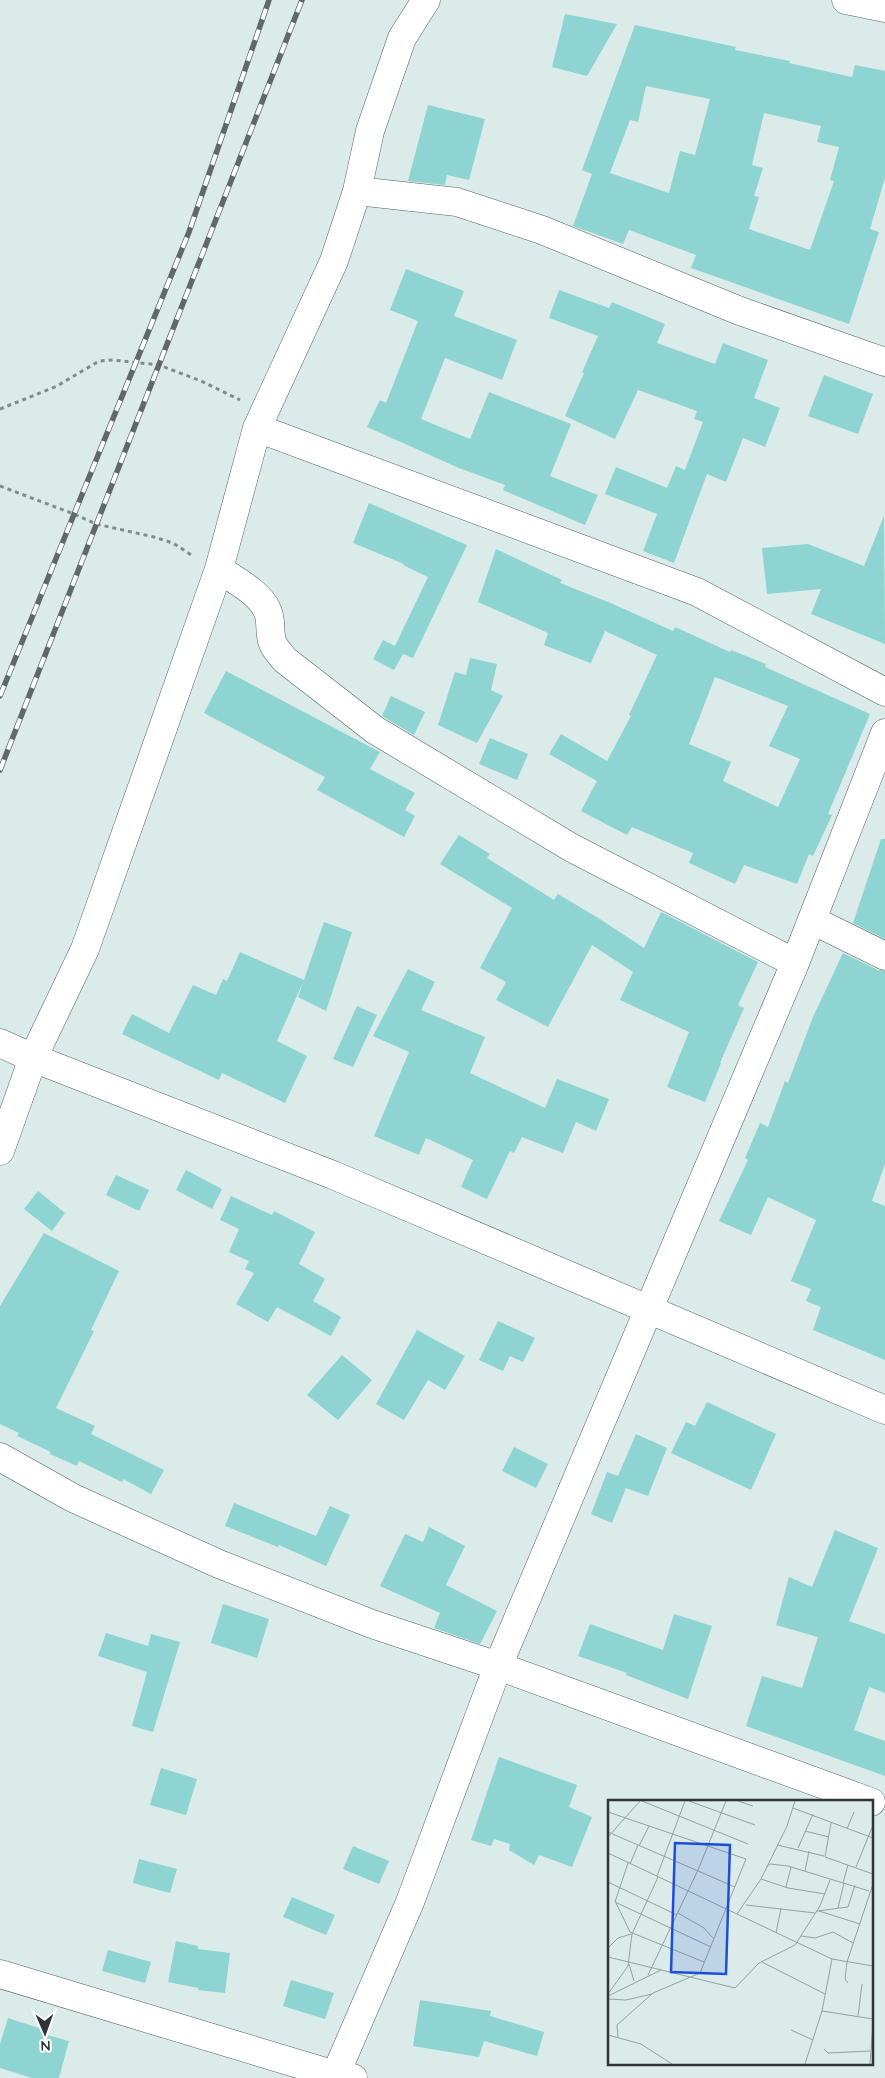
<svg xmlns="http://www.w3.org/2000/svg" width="885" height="2078" font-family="Quicksand,sans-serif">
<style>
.building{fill:#8dd4d3;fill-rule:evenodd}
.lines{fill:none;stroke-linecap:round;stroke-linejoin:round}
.street-casing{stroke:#546262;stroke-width:29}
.path{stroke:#818d8c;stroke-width:3;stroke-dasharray:4 4;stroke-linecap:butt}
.street{stroke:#fff;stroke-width:28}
.rail-casing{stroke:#5f6968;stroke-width:5.5}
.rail{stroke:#fff;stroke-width:4;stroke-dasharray:11;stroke-linecap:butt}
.inset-road{fill:none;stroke:#95a2a1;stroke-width:1}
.view{fill:#1d4ed8;fill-opacity:0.15;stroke:#1d4ed8;stroke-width:2.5}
.inset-edge{fill:none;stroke:#2e3534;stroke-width:2.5}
</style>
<rect width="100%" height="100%" fill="#daebea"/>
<path class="building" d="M565 14 617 24 587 76 552 67Z
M635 25 736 47 735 50 790 61 789 63 852 77 855 65 885 71V178L870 229 879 232 849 324 691 268 696 255 629 230 623 244 573 226 592 174 582 170ZM646 86 710 99 695 155 680 151 669 193 610 173 630 120 638 122ZM764 113 821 126 817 142 839 147 830 180 834 181 810 250 749 229 759 197 754 196 763 168 752 165Z
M428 105 485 119 469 180 447 175 445 185 408 181Z
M406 269 464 291 454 316 517 340 502 380 445 358 421 419 470 439 489 392 571 424 550 476 598 495 585 525 503 490 505 485 459 468 367 427 380 400 386 403 418 321 390 310Z
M559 290 609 308 612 302 665 324 657 343 715 364 723 343 768 360 754 398 780 408 765 447 743 438 726 482 707 474 674 563 643 551 657 514 605 494 616 467 667 488 676 466 685 470 703 422 694 419 697 411 638 390 615 439 565 416 584 373 582 372 598 336 549 318Z
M824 375 873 394 858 434 808 416Z
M369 503 467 545 413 658 403 654 394 670 373 659 383 640 395 646 428 577 403 565 404 564 353 543Z
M884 516 885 644 811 614 821 589 767 594 762 548 808 544 864 566Z
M496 549 562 580 560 583 613 604 673 631 675 627 730 652 731 650 766 664 765 667 870 714 828 814 832 815 813 856 809 854 797 884 744 865 735 884 689 863 693 853 632 827 627 835 581 811 597 781 549 754 561 734 607 761 631 716 629 715 657 655 605 631 591 663 585 661 544 645 548 633 478 602ZM715 677 788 706 769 746 800 759 778 807 723 781 731 762 689 744Z
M470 658 497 664 491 690 503 696 477 743 438 725 455 672 466 675Z
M226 671 380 752 370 769 415 793 405 810 415 816 404 837 317 790 325 777 204 713Z
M391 696 425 712 414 735 382 716Z
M490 738 528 754 517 780 479 764Z
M459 835 490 854 487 858 554 900 558 894 600 919 644 948 661 912 758 962 738 1005 744 1008 720 1063H721L705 1102 667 1087 689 1032 620 1000 633 972 592 945 548 1027 496 1000 506 982 480 968 512 908 440 864Z
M881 839H885V939L853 923Z
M324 922 352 932 326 1011 298 997Z
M240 952 304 980 277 1041 307 1056 285 1103 222 1073 219 1080 122 1034 132 1014 169 1033 193 985 216 995 223 979 227 981Z
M843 953 878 970 885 971V1164L872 1201 885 1206V1360L813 1330 821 1307 806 1301 811 1289 791 1281 816 1220 768 1197 751 1235 719 1221 748 1160 745 1158 760 1123 768 1127 785 1081 788 1083 813 1017Z
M408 969 435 982 421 1010 485 1037 470 1073 545 1108 557 1079 609 1099 596 1131 576 1122 563 1153 522 1137 514 1153 510 1151 487 1199 461 1187 473 1160 426 1138 419 1155 374 1136 409 1052 373 1036Z
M357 1006 377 1015 353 1067 333 1059Z
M186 1170 222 1189 212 1209 176 1190Z
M116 1175 149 1190 139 1211 106 1195Z
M38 1191 65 1213 52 1231 24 1209Z
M231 1196 272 1215 274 1211 315 1232 299 1264 325 1279 313 1301 341 1317 331 1336 277 1307 268 1322 236 1304 254 1273 245 1269 249 1261 229 1252 239 1229 220 1220Z
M44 1233 119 1271 91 1330 94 1331 56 1408 95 1426 91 1434 164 1470 151 1494 123 1479 122 1482 79 1461 77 1466 50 1454 51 1452 17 1436 19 1433 0 1424V1306Z
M498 1321 535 1338 523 1362 510 1356 503 1371 479 1360Z
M417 1330 465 1356 445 1390 428 1380 404 1420 376 1404Z
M342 1355 372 1380 338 1420 307 1395Z
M707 1402 776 1434 751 1490 671 1453 686 1422 695 1426Z
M636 1434 667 1448 648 1496 626 1488 612 1523 591 1514 607 1472 618 1476Z
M514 1447 548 1464 536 1488 502 1471Z
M234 1503 316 1536 330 1506 350 1515 326 1566 279 1545 278 1547 225 1526Z
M429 1527 465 1546 446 1585 497 1611 480 1644 434 1628 440 1613 380 1586 405 1534 423 1542Z
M835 1530 878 1548 849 1621 885 1634V1693L869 1687 854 1730 885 1741V1776L746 1726 762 1676 802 1688 818 1637 776 1625 789 1577 812 1587Z
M223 1604 269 1619 257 1658 211 1643Z
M674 1614 712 1626 688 1699 626 1675 627 1673 578 1656 590 1624 663 1650Z
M106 1633 148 1646 151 1634 180 1642 153 1732 132 1726 147 1672 98 1656Z
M499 1757 577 1785 569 1807 592 1817 572 1867 539 1855 534 1865 509 1850 510 1844 494 1839 491 1846 471 1840Z
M161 1768 197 1779 186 1815 150 1805Z
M353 1846 389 1861 379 1884 343 1869Z
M139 1859 177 1869 170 1893 133 1883Z
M292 1897 335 1915 326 1935 283 1917Z
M176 1941 198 1946V1949L230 1953 225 1993 198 1990V1988L168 1982Z
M108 1950 151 1962 145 1983 102 1971Z
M291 1980 334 1993 325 2019 283 2006Z
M420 2000 491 2011 490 2016 544 2032 537 2056 484 2041 479 2057 413 2046Z
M8 2018 48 2031 47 2035 69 2041 59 2078H32L0 2068V2044Z"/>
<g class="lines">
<defs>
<path id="street" d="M846 0 885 8
M357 191 457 202 542 230 740 311 885 362
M257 428 697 592 885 692
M219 569C234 580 259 592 267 610 272 619 269 631 272 641 274 648 280 654 285 660L375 730 572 848 795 963
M812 920 885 956
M0 1043 33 1058 333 1175 885 1410
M0 1151 33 1058 85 949 219 569 257 428 334 261 357 191 370 131 402 38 426 0
M0 1457 73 1498 219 1564 372 1624 498 1666 871 1802
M0 1974 335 2075 353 2078
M334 2078 410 1902 498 1666 795 963 885 733"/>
</defs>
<use href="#street" class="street-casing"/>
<path class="path" d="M0 409 57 386 99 361 113 360 159 365 201 381 240 400
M0 486 74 514 96 524 154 537 173 543 193 556"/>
<use href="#street" class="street"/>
<defs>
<path id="rail" d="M0 696 189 232 269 0
M0 770 302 0"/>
</defs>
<use href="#rail" class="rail-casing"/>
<use href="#rail" class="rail"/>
</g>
<g transform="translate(608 1800)">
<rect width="265" height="265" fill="#daebea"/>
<path class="inset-road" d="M34 1 140 44M81 1 147 25M130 1 145 6M185 8 265 38M0 12 138 59 92 173 45 193 9 225 10 237M223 23 217 57 265 74M239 29 246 12M197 31 221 37M0 32 127 87M0 37 32 1M169 45 216 56M31 46 41 26M190 48 205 14M0 53 224 159 265 166M20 63 7 102 103 147M22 64 30 45M158 67 162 64 180 66 261 91M248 67 265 25M197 71 201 51M49 76 77 1M153 79 180 88 217 94M0 82 69 115M235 83 240 65M178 87 183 67M8 103 22 132 96 162M138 105 207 113M230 108 236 83M209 111 240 107 247 85M211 111 252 124M70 113 96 128 105 138M129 114 153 79 179 26 187 1M168 133 173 108M193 136 207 138 225 132 245 143M0 148 10 138 23 134M0 157 127 188 151 163 187 145 212 106 222 80M154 162 217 194M21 164 26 181M40 175 90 70 118 1M240 183 237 179 239 162 265 84M0 194 20 166 24 134 50 77M0 196 53 170M0 199 18 200 44 194M214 211 265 219M250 216 254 184M183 230 205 240M0 235 33 244 64 264M216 249 220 253 262 251M197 264 214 211 224 159M262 264 265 223"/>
<path class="view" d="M67 43 122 45 118 174 63 172Z"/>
<rect width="265" height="265" class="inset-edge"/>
</g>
<g transform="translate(45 2033) rotate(178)" stroke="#ffffff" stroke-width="4" paint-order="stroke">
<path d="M0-4L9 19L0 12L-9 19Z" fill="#2e3534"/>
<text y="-8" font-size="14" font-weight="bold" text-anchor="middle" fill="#2e3534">N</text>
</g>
</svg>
